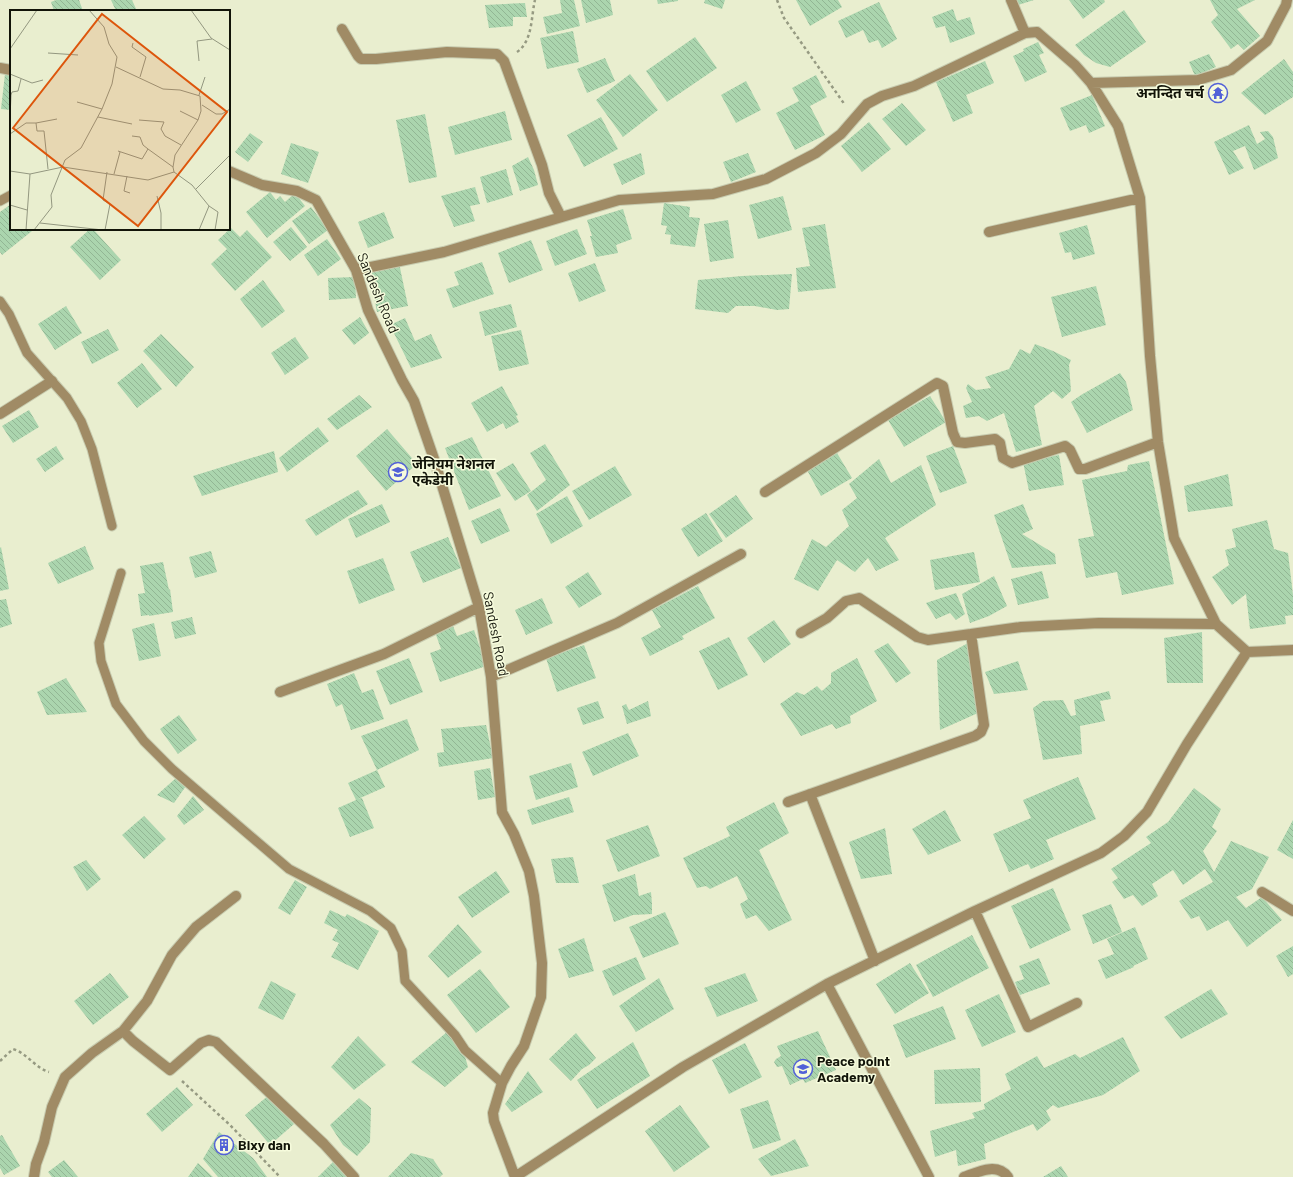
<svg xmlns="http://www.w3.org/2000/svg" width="1293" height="1177" font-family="Barlow,'Noto Sans Devanagari',sans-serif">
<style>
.building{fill:url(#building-back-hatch)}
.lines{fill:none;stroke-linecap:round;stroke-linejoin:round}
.service-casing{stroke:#c7cbaf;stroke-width:11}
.minor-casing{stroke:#c7cbaf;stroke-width:12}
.path{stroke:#969a82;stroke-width:2.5;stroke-dasharray:3 3;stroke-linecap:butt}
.service{stroke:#a08b65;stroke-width:9}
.minor{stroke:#a08b65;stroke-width:10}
.labels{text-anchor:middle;stroke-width:3;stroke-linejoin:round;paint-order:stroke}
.poi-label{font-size:14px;font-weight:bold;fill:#121409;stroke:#f6fbdc;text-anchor:start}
.street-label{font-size:14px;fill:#121409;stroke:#f6fbdc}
.inset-road{fill:none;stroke:#939780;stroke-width:1}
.view{fill:#dd560c;fill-opacity:0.15;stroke:#dd560c;stroke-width:2}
.inset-edge{fill:none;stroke:#121409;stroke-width:2}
</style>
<defs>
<pattern id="building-back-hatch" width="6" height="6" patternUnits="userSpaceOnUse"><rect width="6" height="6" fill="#abd5ae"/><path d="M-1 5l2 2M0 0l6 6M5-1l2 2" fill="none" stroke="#92b694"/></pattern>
</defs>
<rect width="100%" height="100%" fill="#e9eecf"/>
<path class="building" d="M56 0H79L83 11H54L51 2Z
M111 0H132L137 11H116Z
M560 0H574L580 26 547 34 543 17 562 13Z
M581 0H610L613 15 586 23Z
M657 0H678V1L658 4Z
M705 0H725L722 9 704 3Z
M796 0H838L842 7 810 26Z
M1016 0H1034L1018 5Z
M1069 0H1104L1105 2 1083 19Z
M1210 0H1255L1237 9 1260 36 1244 50 1238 44 1231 49 1211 22 1218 15Z
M879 2 897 39 882 48 878 40 869 43 863 30 846 38 838 21Z
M525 3 527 17H513V26L489 28 485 5Z
M953 9 957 21 970 17 975 34 950 43 945 26 936 28 932 17Z
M1124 10 1146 42 1110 67 1096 63 1084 55 1075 45Z
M573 31 579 62 547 69 540 38Z
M695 37 717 68 667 102 646 71Z
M1038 42 1044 53 1039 55 1047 72 1025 82 1013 56 1024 51 1023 49Z
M1209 54 1216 67 1195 76 1189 62Z
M605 58 615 81 587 93 577 69Z
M1284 59 1293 72V97L1265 115 1241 93Z
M985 61 994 83 966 95 973 113 953 122 936 82Z
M5 74H11V110L1 109Z
M630 74 658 110 623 137 596 100Z
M816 75 827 97 810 106 825 135 795 150 776 113 799 101 792 88Z
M746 81 761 110 736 123 721 95Z
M1092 95 1105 126 1089 133 1086 125 1070 131 1060 108Z
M902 103 926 130 906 146 882 119Z
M505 111 512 140 455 155 448 127Z
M425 114 437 177 409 183 396 120Z
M601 117 618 149 584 167 567 135Z
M869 122 891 149 862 172 841 146Z
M1249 125 1257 144 1265 139 1260 132 1268 131 1273 137 1278 158 1254 170 1245 146 1233 151 1244 168 1229 175 1214 142Z
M250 133 263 142 248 162 235 152Z
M291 143 319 152 308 183 281 174Z
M641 153 645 174 622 185 613 164Z
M748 153 756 172 731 182 723 162Z
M528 157 534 170 538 185 520 191 512 166Z
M506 169 513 195 487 203 480 177Z
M475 187 480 204 470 206 475 221 454 227 441 196Z
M270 192 276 200 280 196 285 202 295 193 305 206 267 238 246 212Z
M783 196 792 230 758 239 749 205Z
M664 203 690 207 689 217 700 218 695 247 670 244 671 235 665 234 667 226 661 225Z
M11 204V229H31L32 231 2 255 0 252V212Z
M311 207 328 230 309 244 292 221Z
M623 209 632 239 616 245 618 253 596 257 590 236H592L587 220Z
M384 212 394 238 368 248 358 222Z
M728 220 734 258 710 262 704 224Z
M825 224 836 288 798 292 796 268 810 266 802 228Z
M1087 225 1095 254 1073 260 1071 252 1065 253 1059 233Z
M291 227 307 247 290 261 273 242Z
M231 228 240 237 247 230 272 257 235 291 211 264 227 249 218 240Z
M90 229H93L121 260 100 280 70 247Z
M577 229 587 254 555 266 546 241Z
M327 239 341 259 318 276 304 255Z
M531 240 543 270 509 283 498 253Z
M482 262 494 294 453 308 446 289 459 285 454 272Z
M399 263 408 306 377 312 369 270Z
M595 263 606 291 579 302 568 273Z
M792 274 789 309 777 310 755 306H736L728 313 695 309 698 280 742 276Z
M355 277 356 298 329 300 328 278Z
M263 280 285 311 262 328 240 299Z
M1096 286 1106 325 1062 337 1051 297Z
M511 304 517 327 485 336 479 312Z
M66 306 82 333 55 350 38 324Z
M360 317 369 333 354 345 342 330Z
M405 318 415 341 431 334 442 358 411 368 390 325Z
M108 329 119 350 92 364 81 342Z
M521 330 529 364 499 371 491 336Z
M161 334 194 367 176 387 143 351Z
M295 337 309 358 285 375 271 353Z
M1035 344 1053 351 1071 360 1069 365 1071 391 1062 399 1053 391 1034 406 1042 445 1016 452 1004 413 987 421 979 416 966 418 963 406 972 402 966 388 968 384 976 390 991 388 985 377 1009 369 1020 349 1030 354Z
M142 363 162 389 137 408 117 383Z
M1120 373 1126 382 1133 410 1087 433 1071 402 1081 395Z
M502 386 518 415 516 416 519 422 506 429 503 423 487 432 471 403Z
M359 395 372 407 337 430 327 419Z
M930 396 946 422 904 447 888 420Z
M29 410 39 427 13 443 2 426Z
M318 427 329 441 287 472 279 458Z
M387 429 417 464 386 491 356 456Z
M472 437 501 496 469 510 445 448Z
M545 444 570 485 537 511 527 495 546 480 530 453Z
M56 446 64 459 45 472 36 459Z
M953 446 967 483 940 493 926 456Z
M274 451 278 472 202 496 193 476Z
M837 453 852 478 821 496 807 470Z
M1059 455 1064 485 1029 491 1023 462Z
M879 459 891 483 921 465 936 505 885 538 899 560 876 571 868 558 855 572 837 560 818 591 794 579 812 539 826 547 849 526 842 510 857 498 849 484Z
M1149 461 1174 584 1122 595 1117 572 1086 578 1078 539 1094 536 1082 480 1127 471 1128 465Z
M513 463 531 491 515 501 496 473Z
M615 466 632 495 589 520 572 491Z
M1228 474 1233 506 1188 512 1184 486Z
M358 490 368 504 316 536 305 520Z
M736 495 753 519 726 538 709 514Z
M567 496 583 526 551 544 536 514Z
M382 504 390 522 356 538 348 519Z
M1023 504 1033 529 1022 534 1055 554 1056 564 1012 568 994 515Z
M500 508 510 531 481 544 471 521Z
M706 513 723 541 698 557 681 529Z
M1267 520 1274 549 1288 553 1293 595V615L1285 616 1286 624 1250 629 1246 594 1232 605 1212 577 1229 565 1225 550 1236 547 1232 529Z
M448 537 461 568 423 583 410 552Z
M85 546 94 569 58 584 48 563Z
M1 547 9 589 0 591V548Z
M211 551 217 572 195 578 189 557Z
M974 552 980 582 935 590 930 560Z
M383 558 395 590 359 604 347 571Z
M163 562 169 590 170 589 173 612 149 616V615L141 616 138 594 145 593 140 566Z
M1042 571 1049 598 1018 605 1011 579Z
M588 572 602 594 579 608 565 587Z
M994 576 1007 606 989 616 970 623 962 594Z
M698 586 715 618 682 636 684 639 650 656 641 638 661 627 652 610Z
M956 593 965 614 956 620 950 613 936 619 926 603Z
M542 598 553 623 526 635 515 610Z
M6 599 12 624 0 628V600Z
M192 617 196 634 175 639 171 622Z
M774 620 791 644 764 663 747 638Z
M154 623 161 656 139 661 132 629Z
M453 626 457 636 474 630 486 666 440 682 430 653 441 649 435 632Z
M1202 632 1203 683H1167L1164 638Z
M729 637 748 675 718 690 699 651Z
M888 643 911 673 896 683 874 651Z
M968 643 978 713 940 730 937 660Z
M584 645 596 678 557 692 546 658Z
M409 658 423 692 390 705 376 671Z
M857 658 877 701 850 716 851 723 836 729 832 724 801 736 780 704 797 692 804 695 817 686 822 691 831 683V673Z
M1018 661 1028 690 994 694 985 672Z
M354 673 362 693 373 689 384 719 351 730 342 704 336 707 327 684Z
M66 678 87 712 47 715 37 692Z
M1109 691 1111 699 1100 701 1105 721 1080 726 1082 754 1043 760 1033 708 1043 701 1063 700 1071 716 1076 715 1074 700Z
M598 701 604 718 583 725 577 708Z
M648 701 651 716 627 724 622 706 626 704 629 710Z
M179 715 197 740 178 754 160 729Z
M407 719 419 750 377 770 361 736Z
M486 725 493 758 439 767 437 753 444 752 441 729Z
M628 733 639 756 593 776 582 752Z
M571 763 578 787 536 800 529 776Z
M490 768 495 797 478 800 474 771Z
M377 770 385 787 358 799 362 798 374 828 350 837 338 808 356 800 348 783Z
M1078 777 1096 819 1046 840 1054 859 1031 869 1028 864 1009 872 993 834 1031 818 1023 800Z
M176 778 186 786 174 803 157 795Z
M1194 788 1221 809 1212 827 1217 831 1203 851 1214 872 1231 841 1269 857 1252 889 1236 897 1246 908 1262 897 1282 920 1247 947 1228 920 1207 931 1199 916 1191 919 1179 901 1213 882 1205 869 1183 885 1173 870 1152 884 1158 896 1142 906 1133 895 1124 899 1112 882 1118 878 1111 869 1151 843 1146 837 1168 822Z
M193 796 204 810 184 825 177 816Z
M569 797 574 812 532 825 527 810Z
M774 802 789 833 759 850 792 920 769 931 756 915 746 919 740 904 748 899 737 876 710 889 706 886 697 888 683 858 730 836 726 827Z
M945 810 961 841 928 855 912 829Z
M144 816 166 839 144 859 122 835Z
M1293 820V859L1277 850Z
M648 825 660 856 618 872 606 840Z
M885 828 892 874 861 879 849 842Z
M573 857 579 883H556L551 859Z
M86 860 101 879 87 891 73 867Z
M496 871 510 892 472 918 458 897Z
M635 874 639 896 651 892 652 904V914L633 915 614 922 602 885Z
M295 880 307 887 290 915 278 908Z
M1053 888 1071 930 1030 949 1011 906Z
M1111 904 1122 932 1093 944 1082 915Z
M330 910 345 917 347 914 379 931 358 970 331 957 339 943 332 940 338 930 324 923Z
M665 912 679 944 643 958 629 927Z
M458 924 482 952 448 978 428 956Z
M1135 927 1148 959 1133 966 1134 967 1106 979 1098 960 1114 954 1107 939Z
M972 935 989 968 933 997 916 965Z
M584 938 594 971 569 978 558 949Z
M1293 946V974L1288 977 1276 956Z
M636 957 646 979 613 996 602 971Z
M1039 958 1050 984 1020 995 1015 982 1024 979 1019 966Z
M910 963 929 993 895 1014 876 984Z
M480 969 510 1007 476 1033 447 995Z
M110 973 129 997 93 1025 74 1001Z
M745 973 758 1001 717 1017 704 988Z
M659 978 674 1009 636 1032 619 1006Z
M271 981 296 994 283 1020 258 1008Z
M1211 989 1228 1014 1181 1039 1164 1017Z
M999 994 1016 1032 982 1047 965 1010Z
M943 1006 956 1039 906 1058 893 1025Z
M818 1031 836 1070 805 1083 803 1079 790 1085 782 1066 777 1067 774 1062 776 1059 781 1056 777 1046Z
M447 1032 462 1046 468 1067 445 1087 411 1062Z
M576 1033 596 1058 589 1065 582 1069 571 1081 549 1059Z
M358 1036 386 1065 354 1090 331 1067Z
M1123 1037 1140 1071 1103 1095 1058 1108 1053 1105 1046 1111 1051 1120 1037 1131 1033 1124 984 1144 986 1159 958 1166 956 1150 935 1157 930 1131 975 1118 972 1113 985 1109 984 1104 1011 1089 1005 1074 1037 1056 1044 1068 1075 1054 1080 1058Z
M633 1042 650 1076 597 1109 577 1080Z
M745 1043 762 1077 729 1094 712 1060Z
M980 1068 981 1102 935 1104 934 1070Z
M528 1071 543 1092 512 1112 505 1104Z
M177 1087 193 1105 162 1132 146 1114Z
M269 1095 294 1124 270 1145 245 1115Z
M359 1098 371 1108 370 1142 357 1156 343 1145 330 1125Z
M768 1100 781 1140 753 1149 740 1109Z
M680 1105 710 1147 674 1172 645 1131Z
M219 1132 253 1158 267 1177H218L203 1159Z
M2 1135 20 1166 4 1175 0 1168V1136Z
M795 1139 809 1166 771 1176 758 1159Z
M411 1153 433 1159 443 1174 440 1177H388Z
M64 1160 78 1177H52L48 1172Z
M334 1161 350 1177H318Z
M198 1163 213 1177H188Z
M1061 1166 1068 1177H1043Z"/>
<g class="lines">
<defs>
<path id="service" d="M0 201 11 195
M0 301 9 314 27 353 67 398 81 421 92 449 112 526
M121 573 99 643 101 661 116 704 144 741 172 769 289 869 370 911 391 928 402 951 405 981 455 1035 465 1050 502 1083"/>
<path id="minor" d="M1011 0 1025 33
M342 29 358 56 361 59H376L447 52 497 54 504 61 542 165 549 193 561 217
M0 68 11 70
M1091 83 1198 80 1231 70 1267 41 1286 5 1287 0
M229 171 262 185 297 191 316 200 356 270 368 310 402 380 414 401 434 459 479 607 491 677 502 812 514 834 529 871 534 896 542 963 541 997 524 1046 511 1066 502 1083 493 1113 494 1121 515 1177
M989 232 1140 198
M356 270 444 252 619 200 713 194 766 179 816 153 841 134 867 104 882 96 914 86 1025 33 1037 32 1075 65 1091 83 1118 126 1140 198 1150 356 1158 442 1174 538 1216 624 1247 652 1293 650
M0 414 52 381
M765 492 937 383 943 386 953 433 957 442 965 443 995 439 1000 443 1003 458 1012 463 1065 446 1070 450 1079 469H1085L1158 442
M801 633 827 618 846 601 859 598 917 637 928 640 971 634
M491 677 617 623 741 554
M280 692 384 654 479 607
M810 794 875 961
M788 802 975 736 981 732 984 725 971 634 1021 627 1099 623 1216 624
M1262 892 1293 911
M975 911 1028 1027 1077 1003
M827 984 929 1177
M123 1031 147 1001 172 955 196 927 236 896
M34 1177 36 1164 44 1142 52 1107 65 1077 92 1053 123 1031 133 1041 170 1070 201 1043 209 1040 216 1042 324 1144 354 1177
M515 1177 683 1067 827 984 975 911 1101 853 1124 836 1147 812 1187 744 1247 652
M964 1177C978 1172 997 1162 1008 1177"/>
</defs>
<use href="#service" class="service-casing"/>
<use href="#minor" class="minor-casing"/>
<path class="path" d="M777 0 784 18 845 105
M517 52C533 41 531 16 535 0
M0 1061 13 1049C27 1053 35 1068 49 1072
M182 1081 230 1125 280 1177"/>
<use href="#service" class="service"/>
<use href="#minor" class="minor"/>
</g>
<defs>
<symbol id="temple-ring" viewBox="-11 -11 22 22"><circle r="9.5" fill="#f6fbdc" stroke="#5261d7" stroke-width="1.5"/><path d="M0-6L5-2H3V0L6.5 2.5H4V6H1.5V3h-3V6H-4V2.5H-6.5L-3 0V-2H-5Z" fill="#5261d7"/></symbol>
<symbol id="school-ring" viewBox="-11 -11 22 22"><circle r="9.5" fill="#f6fbdc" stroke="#5261d7" stroke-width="1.5"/><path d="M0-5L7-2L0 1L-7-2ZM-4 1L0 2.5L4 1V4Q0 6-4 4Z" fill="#5261d7"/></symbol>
<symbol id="building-ring" viewBox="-11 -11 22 22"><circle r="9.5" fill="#f6fbdc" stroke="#5261d7" stroke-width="1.5"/><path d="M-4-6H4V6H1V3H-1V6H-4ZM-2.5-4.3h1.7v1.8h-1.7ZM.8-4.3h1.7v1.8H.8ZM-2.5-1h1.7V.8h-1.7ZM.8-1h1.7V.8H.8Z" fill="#5261d7"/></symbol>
</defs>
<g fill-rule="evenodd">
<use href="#temple-ring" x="1207" y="82" width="22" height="22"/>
<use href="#school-ring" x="387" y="461" width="22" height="22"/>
<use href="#school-ring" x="792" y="1058" width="22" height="22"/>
<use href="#building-ring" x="213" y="1134" width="22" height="22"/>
</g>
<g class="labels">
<g class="poi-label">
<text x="1204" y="98" text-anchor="end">अनन्दित चर्च</text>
<text x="412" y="469">जेनियम नेशनल<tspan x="412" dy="16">एकेडेमी</tspan></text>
<text x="817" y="1066">Peace point<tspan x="817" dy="16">Academy</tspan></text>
<text x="238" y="1150">Bixy dan</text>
</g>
<g class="street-label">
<text transform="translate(378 293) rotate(67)" y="5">Sandesh Road</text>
<text transform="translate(496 634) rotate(79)" y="5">Sandesh Road</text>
</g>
</g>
<g transform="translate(10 10)">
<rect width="220" height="220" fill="#e9eecf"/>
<path class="inset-road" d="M181 0 201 28 220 40M123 33 122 37 136 47 130 67M0 39 27 0M38 43 68 45M189 51 187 31 202 29M106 57 153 79 170 80 190 86 191 101 188 110 165 145 163 157 164 162 182 175 199 196 189 220M0 64 22 73 33 70M189 85 195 67M67 92 92 99M192 95 206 104H212L220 99M170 101 188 110M88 107 122 114M0 108 1 85 2 82 8 81 11 69M129 110 154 112 151 119 155 126 171 135M26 113 47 109M0 124 16 113H26L27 121H34L38 159M122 126 130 127 133 135 138 139M108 141 132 149 138 139 163 157M0 161 20 164 53 157 138 170 164 162M104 164 110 142M117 166 114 181 120 183M186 179 220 145M147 186 151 203V220M0 195 17 200M199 196 208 202 205 220M30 213 93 220M16 220 20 164M24 220 42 197 41 185 55 150 71 138 92 99 102 74 107 47 99 34 94 17 79 0M95 220 100 194 93 190 97 162"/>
<path class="view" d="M92 4 217 102 128 216 3 118Z"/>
<rect width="220" height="220" class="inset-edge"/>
</g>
</svg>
